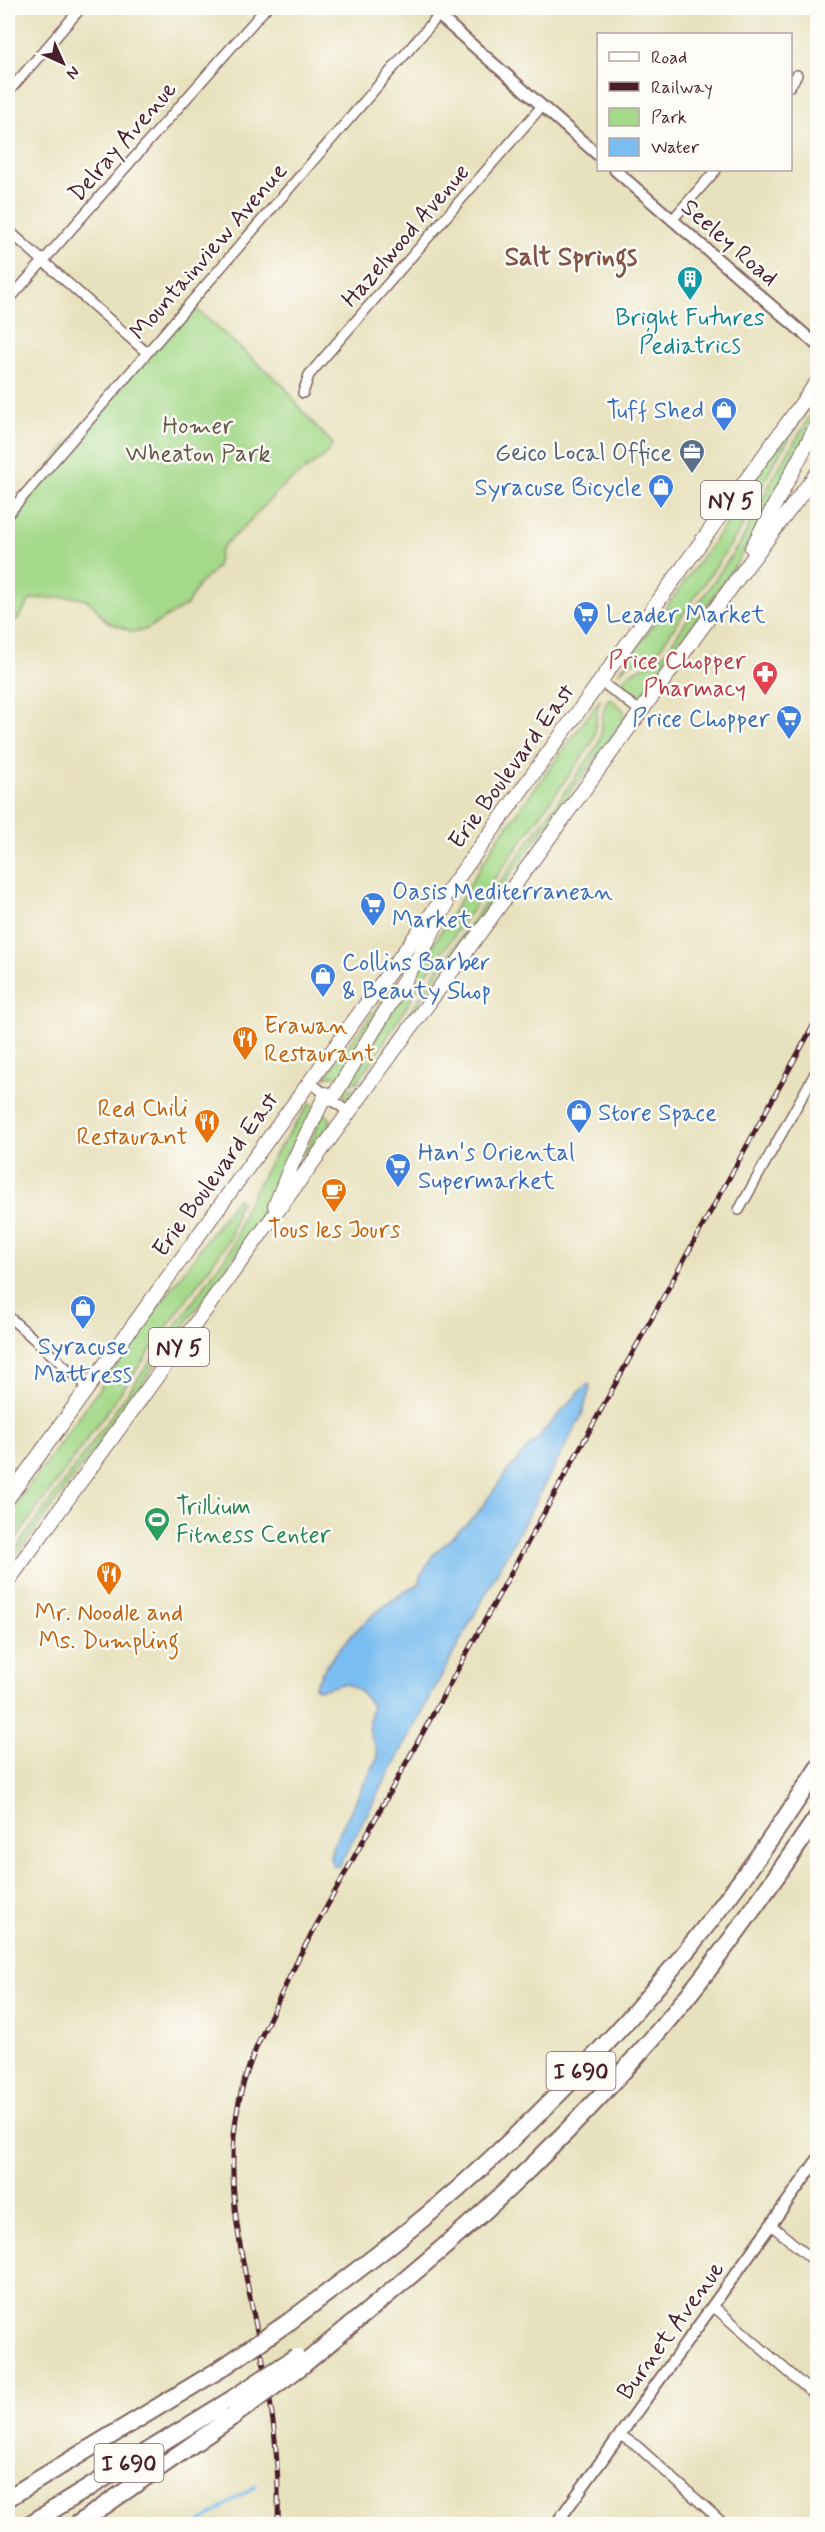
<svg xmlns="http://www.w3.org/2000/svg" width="825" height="2532" font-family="Mynerve,sans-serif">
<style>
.green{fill:#a4d98a;stroke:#777c5a;stroke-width:1.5}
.water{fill:#7abdf0;stroke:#626e8e;stroke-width:1.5}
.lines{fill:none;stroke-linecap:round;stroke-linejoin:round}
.stream{stroke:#7abdf0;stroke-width:3}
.minor-casing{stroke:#81635e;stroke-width:12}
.tertiary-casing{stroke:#81635e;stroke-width:14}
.primary-casing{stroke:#81635e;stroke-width:16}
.motorway-casing{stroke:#81635e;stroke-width:20}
.minor{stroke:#fff;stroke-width:9}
.tertiary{stroke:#fff;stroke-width:10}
.primary{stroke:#fff;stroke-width:14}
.motorway{stroke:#fff;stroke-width:16}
.rail-casing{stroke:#4a1f2b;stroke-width:5}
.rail{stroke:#fdfcf7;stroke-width:3;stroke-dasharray:9;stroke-linecap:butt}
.motorway-bridge-casing{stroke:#81635e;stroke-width:20;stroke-linecap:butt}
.motorway-bridge{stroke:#fff;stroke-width:16}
.labels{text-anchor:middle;stroke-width:5;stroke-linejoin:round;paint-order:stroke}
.shield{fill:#fdfcf7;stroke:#806168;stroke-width:1.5}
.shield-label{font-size:22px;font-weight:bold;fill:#4a1f2b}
.street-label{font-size:24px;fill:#4a1f2b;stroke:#fdfcf7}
.culture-label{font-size:24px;fill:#0d838f;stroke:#fdfcf7}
.shop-label{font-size:24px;fill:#366cbe;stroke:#fdfcf7;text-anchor:start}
.park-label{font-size:24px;fill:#655748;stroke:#fdfcf7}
.service-label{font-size:24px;fill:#4e5e75;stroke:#fdfcf7;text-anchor:end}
.health-label{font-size:24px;fill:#be3a42;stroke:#fdfcf7;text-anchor:end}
.food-label{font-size:24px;fill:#c56008;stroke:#fdfcf7}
.leisure-label{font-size:24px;fill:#27864d;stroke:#fdfcf7;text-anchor:start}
.neighbourhood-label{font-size:26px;font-weight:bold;fill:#835344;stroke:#fdfcf7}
</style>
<rect width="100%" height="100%" fill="#fdfcf7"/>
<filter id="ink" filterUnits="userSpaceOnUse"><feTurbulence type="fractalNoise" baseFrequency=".0167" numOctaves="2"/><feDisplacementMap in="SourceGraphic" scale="12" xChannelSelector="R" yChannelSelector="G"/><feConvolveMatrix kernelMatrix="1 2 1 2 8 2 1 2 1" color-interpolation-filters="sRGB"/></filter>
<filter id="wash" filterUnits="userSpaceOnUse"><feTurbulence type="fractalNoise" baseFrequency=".008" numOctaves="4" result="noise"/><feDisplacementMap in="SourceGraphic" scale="24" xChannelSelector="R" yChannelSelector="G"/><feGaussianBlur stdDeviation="1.35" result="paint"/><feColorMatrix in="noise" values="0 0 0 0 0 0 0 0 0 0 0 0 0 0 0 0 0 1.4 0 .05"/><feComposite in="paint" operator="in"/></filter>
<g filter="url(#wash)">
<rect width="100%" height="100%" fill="#e8e1bd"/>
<path class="green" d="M189 303 285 387 302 411 333 444 324 456 282 487 241 530 225 544 220 551 217 567 198 586 187 605 145 630 131 632C124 626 118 627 110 623 101 619 98 609 91 603 79 593 48 599 31 599L16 621 8 624V514Z
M817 390V394L772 466 741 529 659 650 651 656 628 664 618 674 726 524 749 485Z
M817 405V416L737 563 644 692 634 695 620 684C634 665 645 670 662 657L742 540 776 472Z
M601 698C593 713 599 728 592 743L428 972 377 1054 357 1082 348 1084 495 843Z
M609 698C618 705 628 709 623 721L450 958 358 1095 352 1098 345 1096 343 1093 345 1089H356L370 1075 439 967 596 748C606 732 598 714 609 698Z
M397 980 340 1079 333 1075 325 1077Z
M310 1103 316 1106 249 1236 8 1568V1560L233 1246 245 1208 275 1154Z
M324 1112 332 1121 300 1163Z
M237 1198 241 1202 237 1208 230 1239 8 1550V1515Z"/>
<path class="water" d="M589 1384 590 1388 582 1415 339 1866H333L330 1858 332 1847 378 1757C377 1747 372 1742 370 1733 367 1724 370 1715 372 1706 365 1695 357 1688 345 1683L321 1690 314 1687C336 1643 378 1606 420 1583 421 1568 429 1567 433 1555L477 1514 506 1473 581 1390Z"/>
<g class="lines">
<path class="stream" d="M198 2524 256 2485"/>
</g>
</g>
<g filter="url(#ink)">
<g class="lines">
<defs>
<path id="minor" d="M790 86 797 75
M8 92 81 8
M672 220 716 170
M8 230 147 353
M8 301 266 8
M303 393 309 375 542 106
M8 514 439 15
M600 681 640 711
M310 1082 349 1113
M739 1210 818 1068
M8 1316 88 1387
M771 2225 818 2264
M713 2306 818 2398
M620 2435 637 2446 724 2524"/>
<path id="tertiary" d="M430 8 598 155
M615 170 818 346
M556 2524 818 2159"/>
<path id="primary" d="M752 548 818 423
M332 1099 427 943 446 905
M275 1206 292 1164 326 1094
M8 1498 818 381
M8 1581 735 582 818 472"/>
<path id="motorway" d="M290 2321C347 2278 404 2236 458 2189 597 2066 718 1925 818 1768
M303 2365C362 2315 423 2267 479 2216 534 2166 586 2113 635 2058 703 1983 761 1899 818 1816
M8 2498 222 2368
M30 2524 229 2401
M78 2524 232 2417"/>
</defs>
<use href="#minor" class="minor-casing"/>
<use href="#tertiary" class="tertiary-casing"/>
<use href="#primary" class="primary-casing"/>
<use href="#motorway" class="motorway-casing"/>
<use href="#minor" class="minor"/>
<use href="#tertiary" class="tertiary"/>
<use href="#primary" class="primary"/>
<use href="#motorway" class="motorway"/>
<defs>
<path id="rail" d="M278 2524C279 2485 277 2446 271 2407 257 2307 219 2208 238 2106 248 2053 278 2004 300 1955L818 1017"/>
</defs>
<use href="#rail" class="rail-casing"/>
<use href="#rail" class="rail"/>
<defs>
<path id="motorway-bridge" d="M222 2368 290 2321
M229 2401 296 2357
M232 2417 303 2365"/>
</defs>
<use href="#motorway-bridge" class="motorway-bridge-casing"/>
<use href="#motorway-bridge" class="motorway-bridge"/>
</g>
</g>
<defs>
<symbol id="building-pin" viewBox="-11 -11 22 30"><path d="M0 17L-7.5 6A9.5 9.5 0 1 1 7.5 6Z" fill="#0f9aa8" stroke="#fdfcf7"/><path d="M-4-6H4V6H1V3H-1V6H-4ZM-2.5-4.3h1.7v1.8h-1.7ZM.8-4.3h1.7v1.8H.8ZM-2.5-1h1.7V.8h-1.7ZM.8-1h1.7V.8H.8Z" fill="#fff"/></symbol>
<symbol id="shop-pin" viewBox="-11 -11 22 30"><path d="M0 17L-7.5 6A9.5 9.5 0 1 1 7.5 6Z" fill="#3f7fe0" stroke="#fdfcf7"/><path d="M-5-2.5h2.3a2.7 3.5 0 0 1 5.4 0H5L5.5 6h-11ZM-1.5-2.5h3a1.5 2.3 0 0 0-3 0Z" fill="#fff"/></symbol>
<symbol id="office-pin" viewBox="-11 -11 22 30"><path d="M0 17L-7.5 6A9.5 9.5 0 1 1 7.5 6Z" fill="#5c6f8a" stroke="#fdfcf7"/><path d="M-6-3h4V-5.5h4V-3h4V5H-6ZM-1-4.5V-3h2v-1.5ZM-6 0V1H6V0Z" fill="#fff"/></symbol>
<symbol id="supermarket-pin" viewBox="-11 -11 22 30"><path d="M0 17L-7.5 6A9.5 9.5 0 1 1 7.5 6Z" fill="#3f7fe0" stroke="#fdfcf7"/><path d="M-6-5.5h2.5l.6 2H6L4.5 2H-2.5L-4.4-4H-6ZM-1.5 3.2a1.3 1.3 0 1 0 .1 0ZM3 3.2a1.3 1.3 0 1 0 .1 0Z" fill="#fff"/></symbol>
<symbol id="pharmacy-pin" viewBox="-11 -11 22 30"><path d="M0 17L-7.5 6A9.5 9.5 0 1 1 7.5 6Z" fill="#e0444e" stroke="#fdfcf7"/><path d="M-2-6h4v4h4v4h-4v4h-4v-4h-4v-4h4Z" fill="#fff"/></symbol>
<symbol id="restaurant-pin" viewBox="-11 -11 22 30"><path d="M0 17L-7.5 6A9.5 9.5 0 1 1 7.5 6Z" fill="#e8710a" stroke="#fdfcf7"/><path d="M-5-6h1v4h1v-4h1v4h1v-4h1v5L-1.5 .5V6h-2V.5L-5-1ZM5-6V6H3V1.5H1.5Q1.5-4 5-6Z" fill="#fff"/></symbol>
<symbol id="cafe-pin" viewBox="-11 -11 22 30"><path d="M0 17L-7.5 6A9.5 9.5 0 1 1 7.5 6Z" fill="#e8710a" stroke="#fdfcf7"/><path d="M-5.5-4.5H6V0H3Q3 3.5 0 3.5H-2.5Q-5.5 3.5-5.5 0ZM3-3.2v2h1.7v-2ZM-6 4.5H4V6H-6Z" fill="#fff"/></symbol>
<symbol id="stadium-pin" viewBox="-11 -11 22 30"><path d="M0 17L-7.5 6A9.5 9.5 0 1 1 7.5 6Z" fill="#2e9e5b" stroke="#fdfcf7"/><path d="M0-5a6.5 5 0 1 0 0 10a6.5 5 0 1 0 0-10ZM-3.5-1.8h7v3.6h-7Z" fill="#fff"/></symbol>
</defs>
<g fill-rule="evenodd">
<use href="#building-pin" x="675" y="264" width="30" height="40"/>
<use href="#shop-pin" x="709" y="395" width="30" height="40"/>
<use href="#office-pin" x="677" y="437" width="30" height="40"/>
<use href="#shop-pin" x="646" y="472" width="30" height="40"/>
<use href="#supermarket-pin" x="571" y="599" width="30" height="40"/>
<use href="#pharmacy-pin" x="750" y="659" width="30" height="40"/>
<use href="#supermarket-pin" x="774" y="703" width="30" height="40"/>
<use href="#supermarket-pin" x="358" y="890" width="30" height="40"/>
<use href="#shop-pin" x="308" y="961" width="30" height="40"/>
<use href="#restaurant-pin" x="230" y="1024" width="30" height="40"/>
<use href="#shop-pin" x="564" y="1097" width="30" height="40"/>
<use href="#restaurant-pin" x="192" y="1107" width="30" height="40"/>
<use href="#supermarket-pin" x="383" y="1151" width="30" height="40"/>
<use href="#cafe-pin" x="319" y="1176" width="30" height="40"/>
<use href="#shop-pin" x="68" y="1293" width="30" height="40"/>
<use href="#stadium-pin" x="142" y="1505" width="30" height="40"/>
<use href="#restaurant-pin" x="94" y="1559" width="30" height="40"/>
</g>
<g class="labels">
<g class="shield">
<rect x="701" y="481" width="60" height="38" rx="4.5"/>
<rect x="149" y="1328" width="60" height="38" rx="4.5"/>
<rect x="546.5" y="2052" width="69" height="38" rx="4.5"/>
<rect x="94.5" y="2444" width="69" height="38" rx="4.5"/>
</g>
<g class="shield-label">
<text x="731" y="508">NY 5</text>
<text x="179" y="1355">NY 5</text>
<text x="581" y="2079">I 690</text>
<text x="129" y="2471">I 690</text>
</g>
<g class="street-label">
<text transform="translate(122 141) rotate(-49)" y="8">Delray Avenue</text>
<text transform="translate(405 235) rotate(-49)" y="8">Hazelwood Avenue</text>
<text transform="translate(730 242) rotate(41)" y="8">Seeley Road</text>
<text transform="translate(208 251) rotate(-49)" y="8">Mountainview Avenue</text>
<text transform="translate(511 766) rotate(-54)" y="8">Erie Boulevard East</text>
<text transform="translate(215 1174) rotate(-54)" y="8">Erie Boulevard East</text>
<text transform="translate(670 2330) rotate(-54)" y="8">Burnet Avenue</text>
</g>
<g class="culture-label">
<text x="690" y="325">Bright Futures<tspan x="690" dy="28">Pediatrics</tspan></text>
</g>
<g class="shop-label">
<text x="704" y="418" text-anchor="end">Tuff Shed</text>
<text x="642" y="495" text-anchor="end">Syracuse Bicycle</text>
<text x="606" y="622">Leader Market</text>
<text x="770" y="726" text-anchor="end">Price Chopper</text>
<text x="392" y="899">Oasis Mediterranean<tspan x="392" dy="28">Market</tspan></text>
<text x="342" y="970">Collins Barber<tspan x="342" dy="28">&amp; Beauty Shop</tspan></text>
<text x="598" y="1120">Store Space</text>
<text x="418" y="1160">Han's Oriental<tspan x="418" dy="28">Supermarket</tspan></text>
<text x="83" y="1354" text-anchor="middle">Syracuse<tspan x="83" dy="28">Mattress</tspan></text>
</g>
<g class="park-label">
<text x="198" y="433">Homer<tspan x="198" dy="28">Wheaton Park</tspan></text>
</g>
<g class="service-label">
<text x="672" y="460">Geico Local Office</text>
</g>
<g class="health-label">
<text x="746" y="668">Price Chopper<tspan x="746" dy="28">Pharmacy</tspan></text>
</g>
<g class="food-label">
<text x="264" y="1033" text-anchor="start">Erawan<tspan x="264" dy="28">Restaurant</tspan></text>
<text x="188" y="1116" text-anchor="end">Red Chili<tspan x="188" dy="28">Restaurant</tspan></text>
<text x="334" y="1237">Tous les Jours</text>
<text x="109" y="1620">Mr. Noodle and<tspan x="109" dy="28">Ms. Dumpling</tspan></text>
</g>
<g class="leisure-label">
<text x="176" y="1514">Trillium<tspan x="176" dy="28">Fitness Center</tspan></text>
</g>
<g class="neighbourhood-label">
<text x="571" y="265">Salt Springs</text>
</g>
</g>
<rect width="825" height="2532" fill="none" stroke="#fdfcf7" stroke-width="30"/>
<rect x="597" y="33" width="195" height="138" fill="#fdfcf7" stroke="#b5a4a5" stroke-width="1.5"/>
<rect x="609" y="52" width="30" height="9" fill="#ffffff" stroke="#b5a4a5" stroke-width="1.5"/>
<text x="651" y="63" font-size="18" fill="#4a1f2b">Road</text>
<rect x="609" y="82" width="30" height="9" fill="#4a1f2b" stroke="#b5a4a5" stroke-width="1.5"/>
<text x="651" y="93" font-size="18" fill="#4a1f2b">Railway</text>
<rect x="609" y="108" width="30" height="18" fill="#a4d98a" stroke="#b5a4a5" stroke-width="1.5"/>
<text x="651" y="123" font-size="18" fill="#4a1f2b">Park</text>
<rect x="609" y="138" width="30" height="18" fill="#7abdf0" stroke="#b5a4a5" stroke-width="1.5"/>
<text x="651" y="153" font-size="18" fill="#4a1f2b">Water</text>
<g transform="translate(63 63) rotate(135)" stroke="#fdfcf7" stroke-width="4.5" paint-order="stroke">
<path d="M0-4.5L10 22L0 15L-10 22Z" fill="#4a1f2b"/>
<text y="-9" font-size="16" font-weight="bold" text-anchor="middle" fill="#4a1f2b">N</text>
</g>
</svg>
